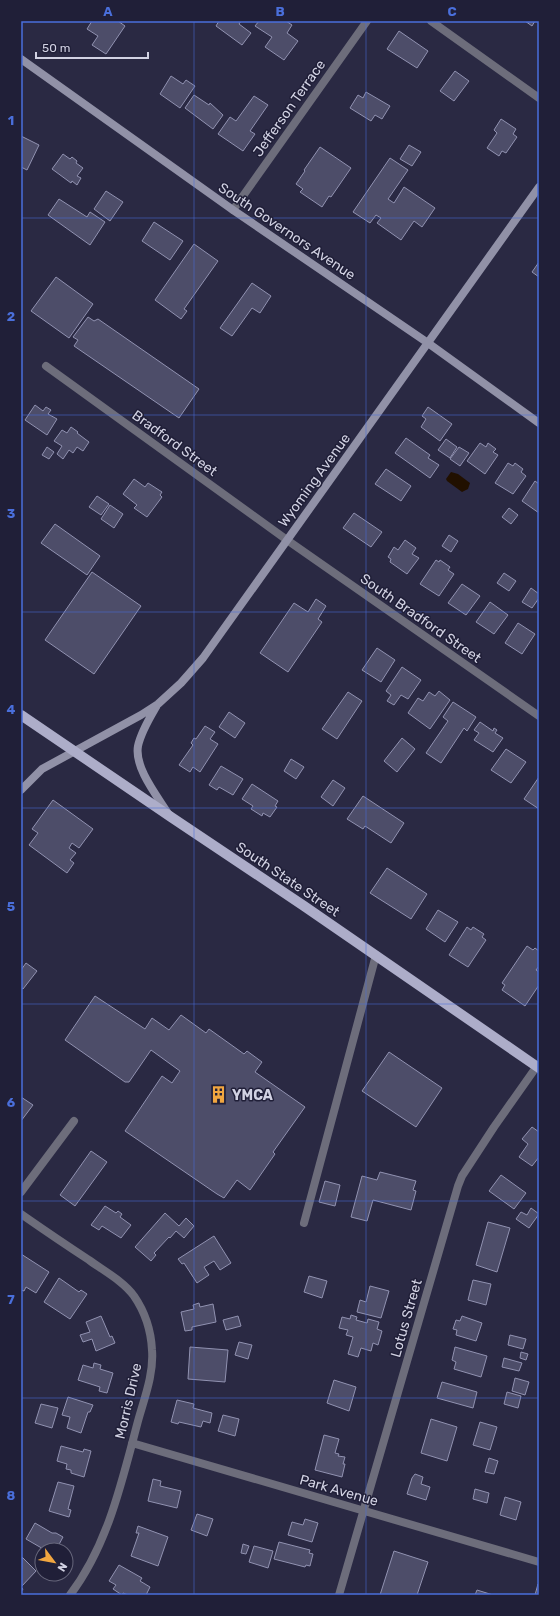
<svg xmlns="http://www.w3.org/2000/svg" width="560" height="1616" font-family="Rubik,sans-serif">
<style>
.water{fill:#211000}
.building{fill:#4d4d69;stroke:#9192b1}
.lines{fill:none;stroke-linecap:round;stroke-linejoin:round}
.street{stroke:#6d6d7b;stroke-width:8}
.secondary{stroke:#9191a7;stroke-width:8}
.primary{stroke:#adadc9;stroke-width:10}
.grid{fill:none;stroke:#4a6fdb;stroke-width:1;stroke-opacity:0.55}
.labels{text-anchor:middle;stroke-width:3;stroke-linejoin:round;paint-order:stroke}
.street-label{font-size:14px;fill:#d2d2e3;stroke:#201f38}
.poi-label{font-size:14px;font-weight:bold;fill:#d2d2e3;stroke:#201f38;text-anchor:start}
.neatline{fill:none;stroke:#4a6fdb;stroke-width:1.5}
.grid-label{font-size:13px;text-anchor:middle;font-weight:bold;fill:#4a6fdb}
</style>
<rect width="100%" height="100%" fill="#2a2943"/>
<path class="water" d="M451 472 458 474 470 483 468 489 462 492 447 481 446 479Z"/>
<path class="building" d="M92 21H118L125 26 106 54 92 45 98 36 87 29Z
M219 21H241L239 24 251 33 242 45 216 26Z
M259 21H286L292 25 287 33 298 41 284 60 265 47 272 37 255 26Z
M525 21H535L532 26Z
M399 31 428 51 417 68 387 49Z
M455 71 469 81 454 101 440 91Z
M171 76 183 84 186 80 195 86 180 108 160 94Z
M366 92 390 106 382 119 375 115 371 121 350 108 358 95 363 98Z
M194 95 209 105 210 103 223 115 213 129 185 108Z
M254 96 268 105 250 131 255 134 243 151 218 134 230 117 236 121Z
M501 119 516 129 513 134 517 137 506 153 502 151 499 156 487 148 497 133 494 130Z
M21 136 39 145 27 170 21 167Z
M409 145 421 152 412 166 400 159Z
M320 147 351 168 331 197 329 196 322 207 300 192 303 189 296 184 305 171 304 170Z
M63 154 70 159 72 157 77 161 76 163 83 168 77 176 81 178 77 185 72 181 71 183 52 169Z
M390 158 408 170 388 199 394 203 404 187 435 208 422 227 414 221 401 240 377 223 381 218 376 215 370 223 353 212Z
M106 191 123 202 110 221 94 209Z
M59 199 87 217 90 212 105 222 90 245 48 215Z
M154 222 183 241 170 260 142 241Z
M194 244 218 261 184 309 187 311 181 319 155 300Z
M539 262V277L532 272Z
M56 277 93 304 69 338 31 311Z
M252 283 271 296 260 313 252 308 232 336 220 328Z
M88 317 94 321 98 319 199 389 179 418 74 346 78 340 73 337Z
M35 405 43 411 46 407 51 410 48 414 57 419 47 435 25 420Z
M428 407 452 424 440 441 421 427 426 419 422 416Z
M71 427 78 432 77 433 89 442 83 451 77 447 73 453 69 450 63 459 57 454 62 446 54 441 62 430 67 433Z
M406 438 430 455 428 458 439 465 430 478 395 453Z
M446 439 457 447 450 458 438 450Z
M480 443 486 447 488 443 496 449 493 452 498 455 485 474 467 461Z
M47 447 54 452 49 459 42 455Z
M459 447 469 453 460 466 450 459Z
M508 463 513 466 515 463 523 469 521 472 526 476 513 494 495 483Z
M386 469 411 486 401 501 375 484Z
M134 479 145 487 148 483 162 492 160 495 162 497 147 517 134 508 137 505 123 494Z
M535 481 539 484V513L522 501Z
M97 496 109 504 101 515 89 507Z
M110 505 123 514 114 528 101 519Z
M509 508 518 515 511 524 502 517Z
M354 513 382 532 371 547 343 528Z
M55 524 100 556 87 575 41 543Z
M449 535 458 541 451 552 442 546Z
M405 540 416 548 412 554 419 558 407 574 390 562 391 559 388 557 394 547 398 550Z
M436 560 439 562 440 560 450 567 448 570 454 574 439 596 420 584Z
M92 572 141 606 94 674 45 640Z
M504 573 516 581 509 591 497 583Z
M462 584 480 596 466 615 448 603Z
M531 588 539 594V598L532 608 522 602Z
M316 599 326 606 318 619 322 622 288 672 260 653 294 603 308 612Z
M490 602 508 615 494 634 476 622Z
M518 623 535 634 522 654 505 643Z
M377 648 395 660 381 682 362 670Z
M402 667 421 680 408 699 401 695 394 705 387 701 391 695 386 691Z
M439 691 450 700 430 729 408 713 418 698 423 701 429 692 435 696Z
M348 692 362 701 337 739 322 729Z
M453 702 476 717 467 731 464 728 441 763 426 753 448 721 443 717Z
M229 712 245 723 235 738 219 727Z
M480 722 493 731 494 728 497 730 495 733 503 738 493 752 474 740 479 733 474 730Z
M205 726 215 732 210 739 218 744 200 772 193 767 190 772 179 765 193 745 191 743 194 738 196 739Z
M402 738 415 749 397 772 384 761Z
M506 749 526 762 511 783 491 770Z
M291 759 304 767 296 779 284 771Z
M221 766 243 779 233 795 219 787 217 790 209 785Z
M539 777V809L524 799Z
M333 780 345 788 333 806 321 797Z
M252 784 278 801 275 806 277 807 270 817 263 813 262 816 251 809 253 806 242 799Z
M363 796 404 823 391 843 365 826 363 829 347 819Z
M53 800 93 829 79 848 72 843 69 848 76 853 70 860 74 863 67 873 29 845 38 833 32 829Z
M387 868 427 894 411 919 370 893Z
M438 910 458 922 445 942 426 929Z
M467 927 471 930 473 927 484 934 482 937 486 940 468 967 449 955Z
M527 946 533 950 535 948 539 951V966L536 970 539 972V985L525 1006 502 990 505 985 502 983Z
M26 963 37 971 23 989 21 988V970Z
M95 996 145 1029 152 1018 169 1030 181 1015 206 1033 209 1029 244 1054 247 1051 262 1062 255 1072 305 1107 273 1152 275 1154 250 1190 237 1180 224 1198 217 1194 125 1131 162 1076 172 1083 180 1071 151 1050 129 1082H125L65 1040Z
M389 1052 442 1088 416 1127 362 1091Z
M21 1097 33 1105 21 1121Z
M532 1127 539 1132V1157L532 1166 519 1157 528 1144 522 1139Z
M91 1151 107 1162 75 1206 60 1195Z
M380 1172 416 1181 413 1190 416 1191 411 1210 373 1200 367 1221 351 1217 362 1176 377 1180Z
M501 1175 526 1193 514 1209 489 1191Z
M325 1181 340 1185 335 1206 319 1202Z
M105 1206 116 1213 118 1211 122 1214 120 1217 131 1225 121 1238 102 1226 99 1230 91 1225Z
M531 1208 539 1214 529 1228 516 1219 521 1212 527 1215Z
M165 1213 179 1226 186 1218 194 1226 184 1238 176 1231 170 1238 169 1237 154 1253 156 1255 151 1261 135 1247Z
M488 1222 510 1228 497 1272 476 1265Z
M214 1236 231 1263 220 1270 214 1261 204 1267 209 1275 197 1283 184 1263 182 1264 178 1259Z
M21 1254 49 1272 36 1293 26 1287 24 1291 21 1290Z
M309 1276 327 1281 322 1298 304 1292Z
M59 1278 79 1292 81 1290 87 1294 70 1319 44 1302Z
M473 1280 491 1284 486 1305 468 1300Z
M370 1286 389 1291 381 1318 357 1312 360 1300 366 1302Z
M199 1303 200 1307 213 1304 216 1322 192 1327V1330L185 1331 181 1312 194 1309 193 1305Z
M351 1315 357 1317 356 1320 367 1323 368 1319 379 1322 377 1329 382 1331 378 1345 373 1343 371 1351 361 1348 358 1357 348 1354 353 1337 346 1335 348 1330 339 1328 342 1317 350 1319Z
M101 1316 110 1337 112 1336 115 1343 96 1351 92 1339 83 1342 80 1335 90 1332 86 1322Z
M238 1316 241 1326 226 1330 223 1320Z
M462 1316 482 1323 476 1341 456 1335 457 1330 453 1329 456 1320 460 1321Z
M510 1335 526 1339 523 1349 508 1345Z
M239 1342 252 1345 248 1359 235 1355Z
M190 1347 228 1350 225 1382 188 1379Z
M455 1347 487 1356 481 1377 454 1369 456 1362 452 1360Z
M521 1352 528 1354 526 1360 520 1358Z
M504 1358 522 1363 519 1371 502 1367Z
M94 1363 101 1365 100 1369 113 1373 107 1393 99 1391 100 1387 78 1380 83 1365 93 1368Z
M515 1378 529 1382 525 1395 512 1391Z
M334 1380 356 1387 349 1411 327 1403Z
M442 1382 477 1392 473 1408 437 1398Z
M507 1392 521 1396 518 1408 504 1404Z
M68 1397 93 1405 90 1412H88L81 1433 67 1428 70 1417 62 1415Z
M177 1400 194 1404 193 1408 212 1413 210 1423 203 1421 201 1427 179 1422 178 1424 171 1422Z
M41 1404 58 1408 52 1428 35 1423Z
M223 1415 239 1419 235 1436 218 1431Z
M431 1419 457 1427 447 1461 421 1453Z
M480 1422 497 1427 490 1450 473 1445Z
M324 1435 339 1439 335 1453 339 1454 338 1456 345 1457 343 1464H345L342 1477 315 1470Z
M61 1446 83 1452 84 1449 91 1451 84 1477 71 1473V1470L66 1469 67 1464 57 1461Z
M489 1458 498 1461 494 1474 485 1472Z
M415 1474 423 1477 421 1484 430 1487 426 1500 407 1494 412 1478Z
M153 1479 161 1481 160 1486 181 1491 177 1508 148 1501Z
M58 1482 74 1486 68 1509 71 1510 69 1517 49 1511Z
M475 1489 489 1493 487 1503 473 1499Z
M505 1497 521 1502 516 1520 500 1515Z
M197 1514 213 1519 207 1536 191 1530Z
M305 1519 318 1523 312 1542 288 1535 292 1522 303 1525Z
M35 1523 52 1533H56L63 1537 56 1550H45L26 1539Z
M138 1526 168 1537 158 1566 131 1556 139 1533H136Z
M279 1542 310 1550 309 1553 313 1554 310 1566 306 1565 305 1567 274 1559Z
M243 1544 249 1546 246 1554 241 1553Z
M254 1546 273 1551 268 1568 249 1562Z
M394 1551 428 1562 417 1595H380Z
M22 1557 36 1571 21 1587 23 1589 21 1592Z
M119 1565 142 1578 140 1581 150 1587 146 1595H128L123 1593 122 1595 113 1589 116 1585 109 1581Z
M538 1584 539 1595H535Z
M477 1590 493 1595H475Z"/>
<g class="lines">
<path class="street" d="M431 21 539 98
M233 210 367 21
M46 366 287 540 539 716
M21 1192 74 1121
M21 1214C44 1230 66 1245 89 1260 104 1271 123 1281 134 1296 145 1312 151 1330 152 1350 154 1374 144 1399 138 1421 122 1481 108 1545 70 1595
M304 1223 376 955
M132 1443 539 1562
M339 1595 458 1186 462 1176 494 1127 537 1066"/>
<path class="secondary" d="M21 59 233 210 428 343 539 423
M156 707C149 719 141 732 138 746 134 768 158 797 169 815
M21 790 42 769 141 715 158 704 181 683 203 658 539 187"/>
<path class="primary" d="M21 715 171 817 304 906 539 1068"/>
</g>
<path class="grid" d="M194 21V1595M366 21V1595M21 218H539M21 415H539M21 612H539M21 808H539M21 1004H539M21 1201H539M21 1398H539"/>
<defs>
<symbol id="building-bare" viewBox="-9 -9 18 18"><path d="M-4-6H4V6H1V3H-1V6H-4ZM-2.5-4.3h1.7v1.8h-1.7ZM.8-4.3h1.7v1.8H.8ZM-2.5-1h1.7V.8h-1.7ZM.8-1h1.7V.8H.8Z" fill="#f1a640" stroke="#201f38" stroke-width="2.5" paint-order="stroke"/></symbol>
</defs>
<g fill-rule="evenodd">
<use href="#building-bare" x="206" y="1082" width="25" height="25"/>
</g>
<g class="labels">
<g class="street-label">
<text transform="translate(289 108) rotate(-55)" y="5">Jefferson Terrace</text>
<text transform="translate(287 231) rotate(34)" y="5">South Governors Avenue</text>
<text transform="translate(175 443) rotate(36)" y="5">Bradford Street</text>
<text transform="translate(314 480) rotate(-54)" y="5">Wyoming Avenue</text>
<text transform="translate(421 618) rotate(35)" y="5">South Bradford Street</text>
<text transform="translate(288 879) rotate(34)" y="5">South State Street</text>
<text transform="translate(406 1318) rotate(-74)" y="5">Lotus Street</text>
<text transform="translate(128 1401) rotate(-77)" y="5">Morris Drive</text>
<text transform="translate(339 1490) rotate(16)" y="5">Park Avenue</text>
</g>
<g class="poi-label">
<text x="232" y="1100">YMCA</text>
</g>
</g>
<rect width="560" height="1616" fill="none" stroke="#201f38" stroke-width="44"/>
<g transform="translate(54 1562) rotate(122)"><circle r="19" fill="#201f38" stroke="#67677c"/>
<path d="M0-3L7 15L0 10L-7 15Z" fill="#f1a640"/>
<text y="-6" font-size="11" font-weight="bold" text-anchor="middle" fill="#d2d2e3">N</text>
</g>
<path d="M36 52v6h112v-6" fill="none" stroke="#d2d2e3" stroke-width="2"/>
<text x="42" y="52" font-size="12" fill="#d2d2e3" stroke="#201f38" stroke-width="3" paint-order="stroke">50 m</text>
<rect x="22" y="22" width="516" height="1572" class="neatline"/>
<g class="grid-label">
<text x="108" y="16">A</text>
<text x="280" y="16">B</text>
<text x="452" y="16">C</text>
<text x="11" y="125">1</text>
<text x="11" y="321">2</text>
<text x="11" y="518">3</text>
<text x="11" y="714">4</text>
<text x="11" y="911">5</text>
<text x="11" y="1107">6</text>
<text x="11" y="1304">7</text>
<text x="11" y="1500">8</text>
</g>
</svg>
